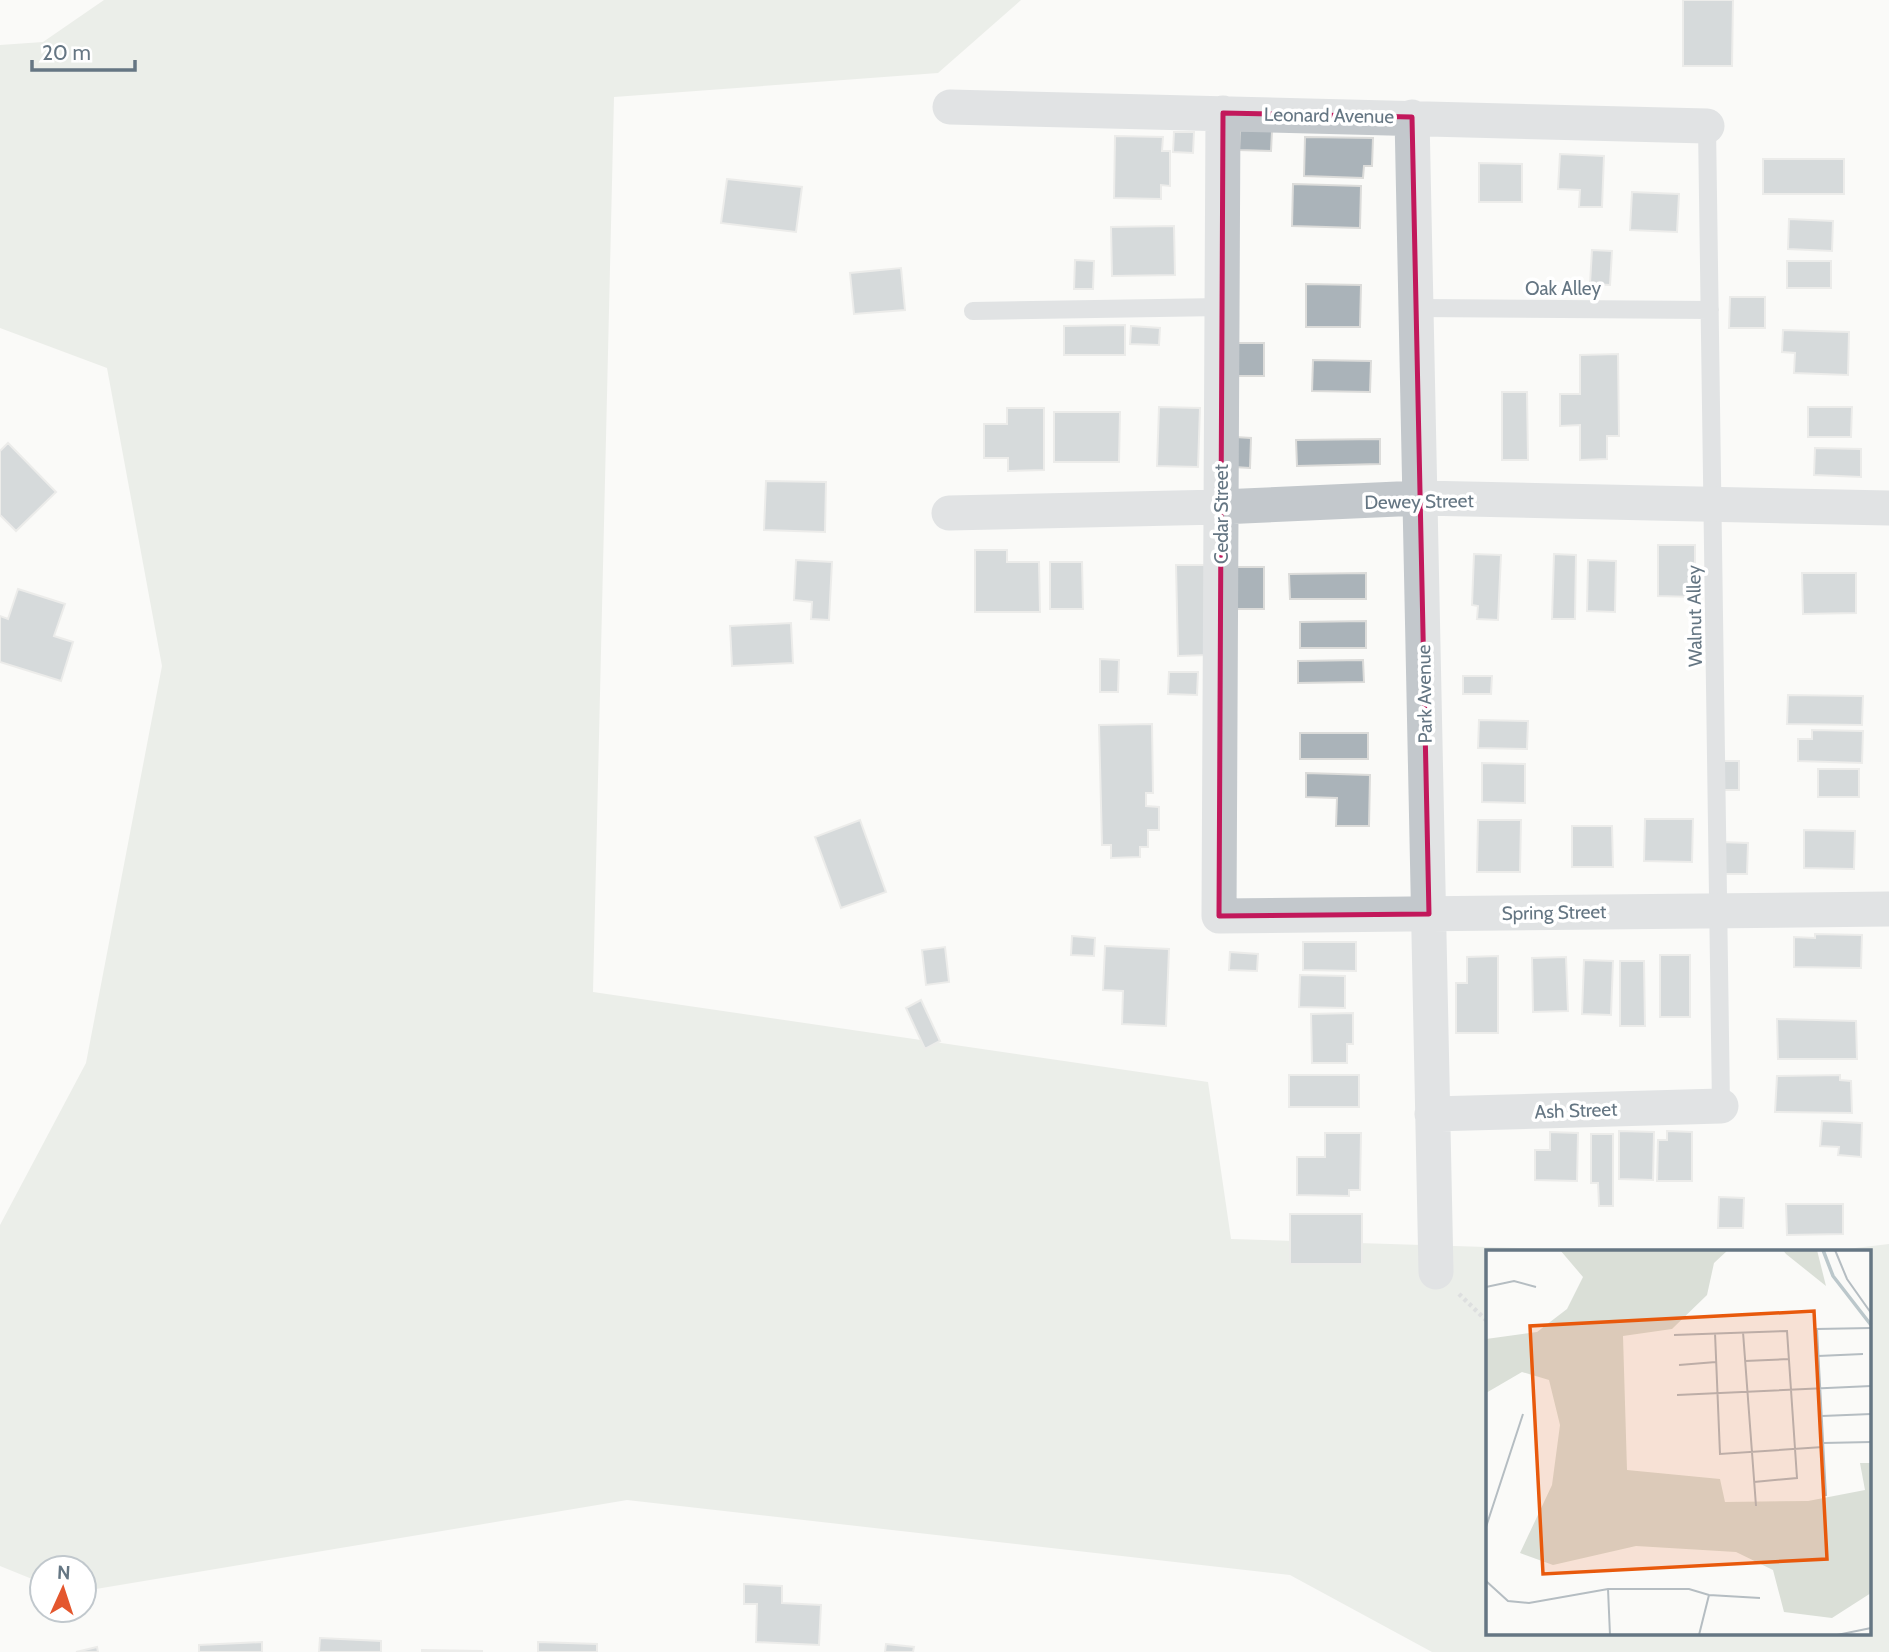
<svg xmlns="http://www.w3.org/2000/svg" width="1889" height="1652" font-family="Cabin,sans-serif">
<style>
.green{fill:#dadfd7}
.building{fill:#aab3b9;stroke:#dcdcda;stroke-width:2}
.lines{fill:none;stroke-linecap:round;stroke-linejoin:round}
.path{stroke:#bbbfc2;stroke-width:4.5;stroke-dasharray:3.5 3.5;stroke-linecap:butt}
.lane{stroke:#c3c8cc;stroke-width:18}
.street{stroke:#c3c8cc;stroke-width:35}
.marked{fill:none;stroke:#c2185b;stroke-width:5;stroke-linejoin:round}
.labels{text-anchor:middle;stroke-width:7;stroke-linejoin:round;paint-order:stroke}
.street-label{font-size:19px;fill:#657683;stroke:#fff}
.inset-river{fill:none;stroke:#bbc7cb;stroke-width:3.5}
.inset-road{fill:none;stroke:#b5bdc2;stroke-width:2}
.view{fill:#e8590c;fill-opacity:0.15;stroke:#e8590c;stroke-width:3.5}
.inset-edge{fill:none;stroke:#657683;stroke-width:3.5}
</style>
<rect width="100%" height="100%" fill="#fafaf8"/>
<path class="green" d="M104 0H1021L938 73 614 97 593 992 1208 1082 1231 1239 1611 1251H1488V1633H1870V1251H1830L1889 1244V1652H1432L1290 1575 627 1500 84 1591V1568H42V1583L0 1566V1225L86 1063 162 666 107 368 0 328V45L43 42Z"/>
<path class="building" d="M1683 0H1733L1732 66H1683Z
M1240 130 1272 131 1271 151 1239 150Z
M1174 132H1194L1193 153 1173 152Z
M1115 136 1163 137 1162 151H1170V186L1161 185V199L1114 198Z
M1305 137 1373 138 1372 166H1364L1363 178 1304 176Z
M1560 154 1604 156 1602 207H1579L1580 190 1558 189Z
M1763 159H1844V194H1763Z
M1479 163 1522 164V202H1479Z
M727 179 802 187 796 232 721 223Z
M1293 184 1361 186 1360 228 1292 226Z
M1632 192 1679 194 1677 232 1630 230Z
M1789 219 1833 221 1832 251 1788 249Z
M1174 226 1175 275 1112 276 1111 227Z
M1592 250 1612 251 1610 285 1590 284Z
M1075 260 1094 261 1093 289H1074Z
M1787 261H1831V288H1787Z
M901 268 905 310 854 314 850 273Z
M1306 284 1361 285 1360 327H1306Z
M1730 297H1765V328H1729Z
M1125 325V355H1064V326Z
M1131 326 1160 328 1159 345 1130 344Z
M1783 330 1849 332 1848 375 1794 373 1795 353 1782 352Z
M1233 343H1264V376H1233Z
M1618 354 1619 436H1607V459L1580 460V425L1560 426V394H1580V355Z
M1313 360 1371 361 1370 392 1312 391Z
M1502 392H1527L1528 460H1502Z
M1159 407 1200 408 1198 467 1157 466Z
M1808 407H1852L1851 437H1808Z
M1007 408H1044V470L1008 471V458H984V424H1007Z
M1054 412H1120L1119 462H1054Z
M1235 437 1251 438 1250 468 1234 467Z
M1380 439V464L1297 466 1296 440Z
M8 443 56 492 16 531 0 515V451Z
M1815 448 1861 449V477L1814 475Z
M766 481 826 482 825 532 764 530Z
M1658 545H1695V597L1658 596Z
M975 550H1007V562H1039L1040 612H975Z
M1474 554 1501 555 1498 620 1477 619 1478 606 1472 605Z
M1554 554 1576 555 1575 619H1552Z
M796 560 832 562 829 620 811 619 812 602 794 600Z
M1588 560 1616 561 1615 612 1587 611Z
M1050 562H1082L1083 609H1050Z
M1176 565H1206L1208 655 1178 656Z
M1231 567H1264V609H1231Z
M1366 573V599H1290L1289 574Z
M1802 573H1856V613L1803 614Z
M18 589 65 604 54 636 73 642 61 681 0 662V616L8 619Z
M1366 621V648H1300V622Z
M791 623 793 663 732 666 730 626Z
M1100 659 1119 660 1118 692H1100Z
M1363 660 1364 682 1298 683V661Z
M1169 672H1198L1197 695 1168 694Z
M1463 676H1492L1491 694H1463Z
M1788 695 1863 696 1862 725 1787 724Z
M1479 720 1528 721 1527 749 1478 748Z
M1152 724 1153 793H1146V806L1159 807V830H1148V847H1140V857L1111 858V845H1102L1099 725Z
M1812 730 1863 731 1862 763 1798 761V739H1812Z
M1300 733H1368V759H1300Z
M1720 761H1739V790H1720Z
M1482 763 1525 764V803L1482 802Z
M1818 769H1859V797H1818Z
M1306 773 1370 775 1369 826H1336L1337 798 1306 797Z
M1645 819H1693L1692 862 1644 861Z
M860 820 886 892 841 908 815 837Z
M1478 820H1521L1520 872H1477Z
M1572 826H1612L1613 867H1572Z
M1804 830 1855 831 1854 869 1804 868Z
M1720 842 1748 843 1747 874H1720Z
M1815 934 1862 935 1861 968 1794 967V937L1815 938Z
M1072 936 1095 938 1094 956 1071 955Z
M1303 942H1356V971L1303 970Z
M1105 946 1169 949 1166 1026 1122 1024 1123 991 1103 990Z
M945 947 949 982 926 985 922 950Z
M1230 952 1258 954 1257 971 1229 970Z
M1660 955H1690V1017H1660Z
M1498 956V1033H1456V983H1467V957Z
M1566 957 1568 1011 1533 1012 1532 958Z
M1584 960 1613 961 1611 1015 1582 1014Z
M1620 961H1644L1645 1026H1620Z
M1300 975 1345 976V1008L1299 1007Z
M921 1000 940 1041 925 1049 906 1008Z
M1353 1013V1044H1347V1063H1312L1311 1014Z
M1777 1019 1856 1021 1857 1059H1778Z
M1289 1075H1359V1107H1289Z
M1840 1075V1080L1851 1081 1852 1113 1775 1112 1777 1076Z
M1822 1121 1862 1123 1861 1157 1838 1155 1839 1147 1820 1146Z
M1619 1131 1654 1132 1653 1180 1619 1179Z
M1667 1131 1692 1132V1181H1657L1658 1140H1667Z
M1550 1132 1578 1133 1577 1181 1535 1180V1150H1550Z
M1325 1133H1361L1360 1190H1349V1196L1297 1195V1157H1325Z
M1591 1134H1613V1206H1599L1598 1183H1591Z
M1719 1197 1744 1198 1743 1228H1718Z
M1786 1204H1843V1234L1787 1235Z
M1290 1214H1362V1264H1290Z
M744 1584 782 1586V1603L821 1605 819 1645 756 1642 757 1604H744Z
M320 1638 381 1641V1652H319Z
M262 1642V1652H199V1645Z
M538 1642 597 1644V1652H538Z
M886 1644 914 1647 913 1652H885Z
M97 1647 98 1652H76Z
M422 1650 483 1651 422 1652Z"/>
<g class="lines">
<path class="path" d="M1459 1294 1488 1322"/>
<path class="lane" d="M1707 126 1721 1106
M1417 308 1710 310
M973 311 1222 307"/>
<path class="street" d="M950 107 1707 126
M1223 113 1219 916 1889 909
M1412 117 1436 1272
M949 513 1221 507 1420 498 1889 508
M1432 1114 1721 1106"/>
</g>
<path d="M0 0H1889V1652H0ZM1223 113 1412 117 1429 914 1219 916Z" fill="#fafaf8" fill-opacity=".55" fill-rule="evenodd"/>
<path class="marked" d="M1223 113 1412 117 1429 914 1219 916Z"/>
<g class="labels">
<g class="street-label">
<text transform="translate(1329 115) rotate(1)" y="7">Leonard Avenue</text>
<text x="1563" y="295">Oak Alley</text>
<text transform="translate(1419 501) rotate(-1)" y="7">Dewey Street</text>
<text transform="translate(1221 514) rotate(-90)" y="7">Cedar Street</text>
<text transform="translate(1694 616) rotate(-91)" y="7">Walnut Alley</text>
<text transform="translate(1424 694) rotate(-91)" y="7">Park Avenue</text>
<text transform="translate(1554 912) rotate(-1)" y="7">Spring Street</text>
<text transform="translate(1576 1110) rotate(-2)" y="7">Ash Street</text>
</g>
</g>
<g transform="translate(1486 1250)">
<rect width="385" height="385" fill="#fafaf8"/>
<path d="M74 0H242L228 13 221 45 186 79 137 86 141 220 234 229 239 252 322 251 379 240 374 213H385V343L346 368 298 362 287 320 250 302 150 296 67 315 34 303 66 235 74 175 63 130 36 122 0 143V89L51 82 81 59 97 27ZM297 0H331L340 36 300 4Z" fill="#dadfd7"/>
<path class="inset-river" d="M337 0 347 26 385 75"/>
<path class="inset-road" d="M349 0 361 29 385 63M0 37 28 31 50 37M257 82 270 256M229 83 234 204 337 197M188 85 301 81 311 228 268 232M332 106 377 104M259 111 303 109M193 115 230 112M191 145 385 136M336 166 385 164M337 193 385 192M340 246 331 79 385 78M0 277 37 164M0 331 22 351 43 353 122 339H203L223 345 274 348M122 339 124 385M213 385 223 345M351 385 385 378"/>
<path class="view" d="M328 61 341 309 57 324 44 76Z"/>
<rect width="385" height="385" class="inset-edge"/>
</g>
<g transform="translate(63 1589) rotate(3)"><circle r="33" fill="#ffffff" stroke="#c1c8cd" stroke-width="2"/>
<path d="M0-5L12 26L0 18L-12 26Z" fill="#e4572e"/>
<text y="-10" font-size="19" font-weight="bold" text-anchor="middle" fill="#657683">N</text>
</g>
<path d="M32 60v10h103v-10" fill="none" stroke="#657683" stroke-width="3.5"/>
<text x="42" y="60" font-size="21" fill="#657683" stroke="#ffffff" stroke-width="5" paint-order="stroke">20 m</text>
</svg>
